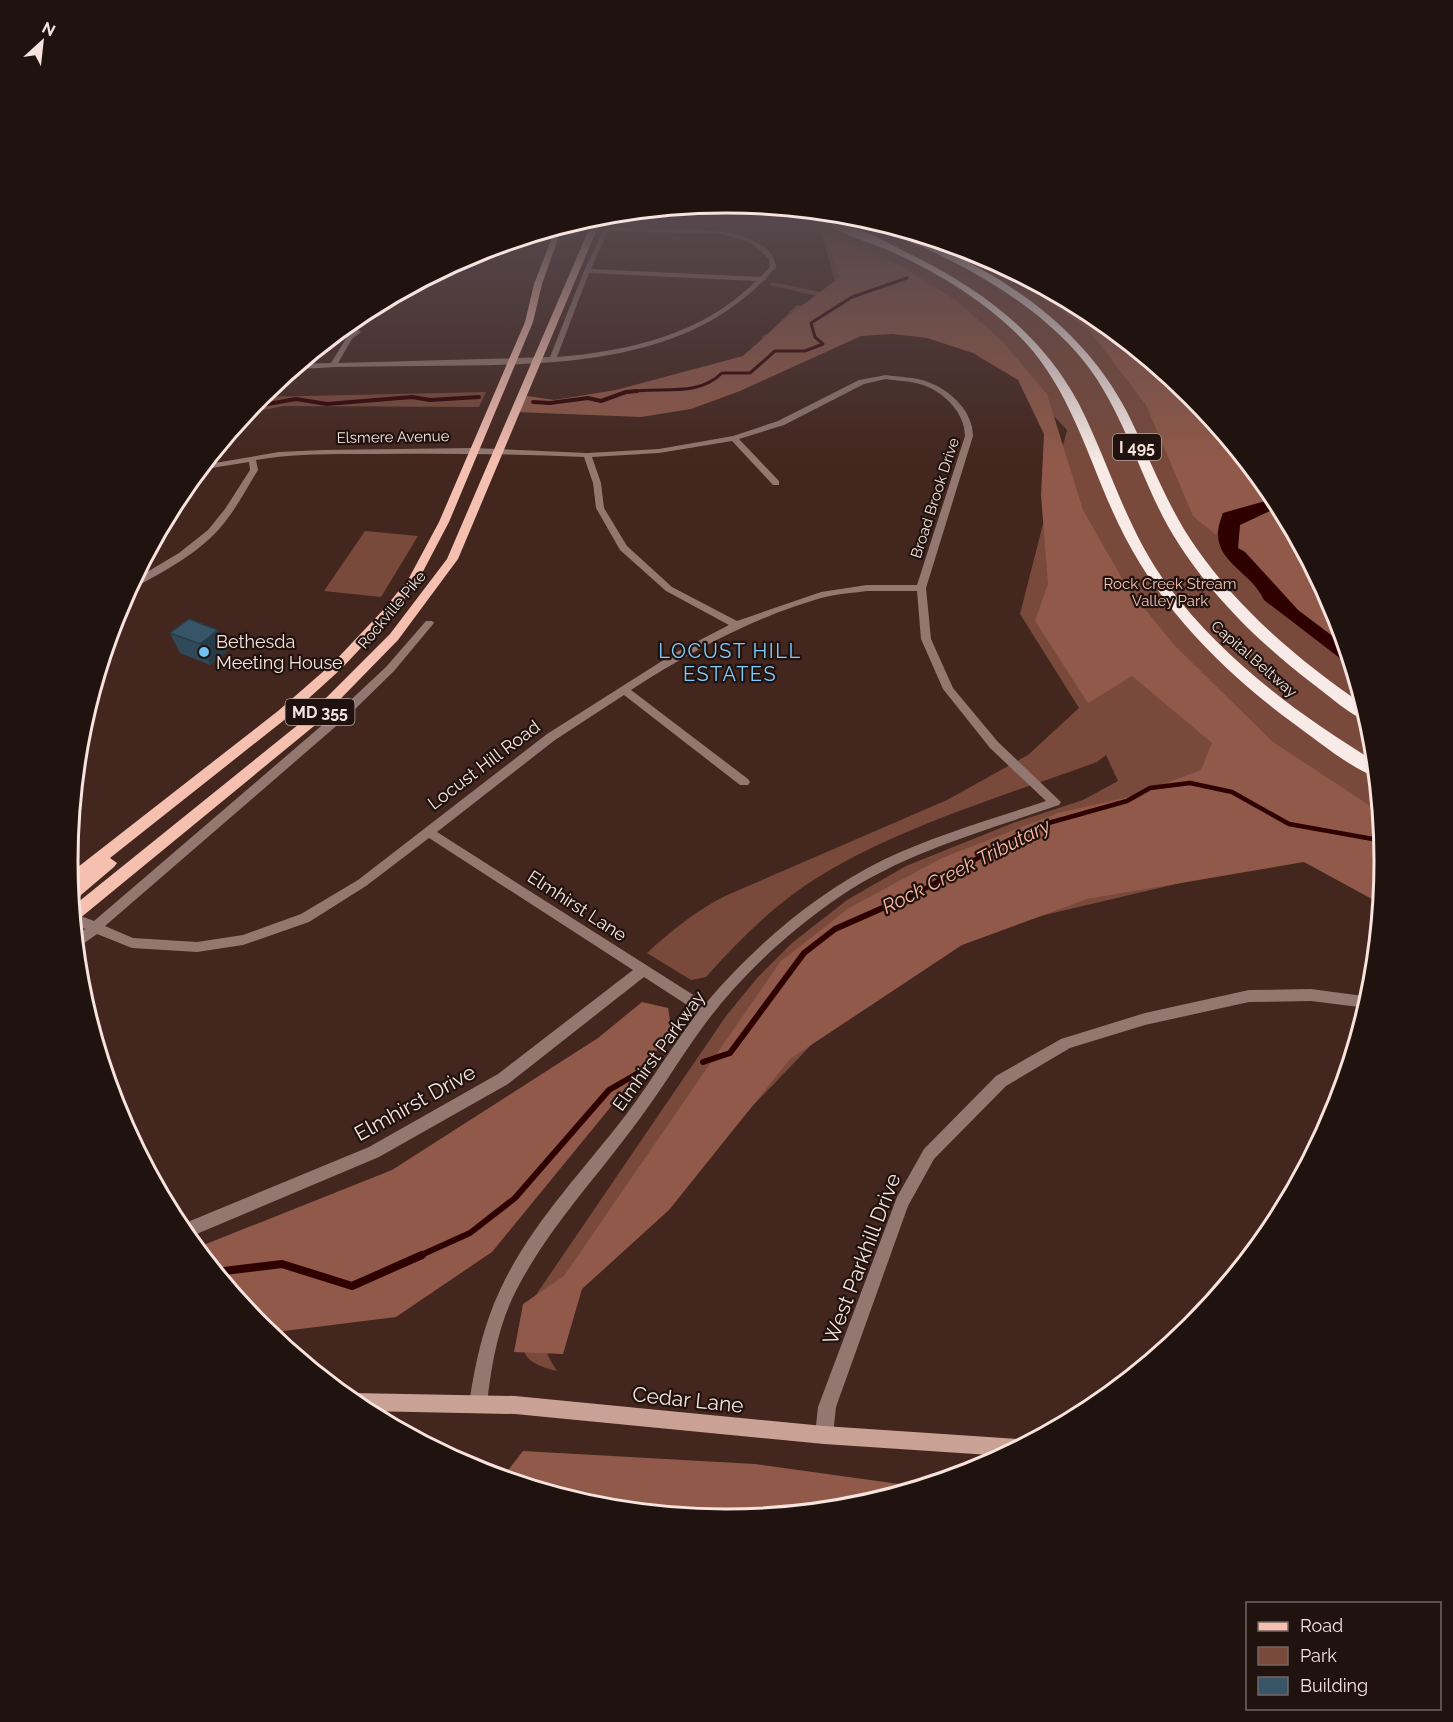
<svg xmlns="http://www.w3.org/2000/svg" width="1453" height="1722" font-family="Raleway,sans-serif">
<style>
.green{fill:#794a3c}
.forest{fill:#905949}
.water{fill:#2e0100}
.lines{fill:none;stroke-linecap:round;stroke-linejoin:round}
.stream-far4{stroke:#2e0100;stroke-width:3}
.stream-far3{stroke:#2e0100;stroke-width:4}
.stream-far2{stroke:#2e0100;stroke-width:4.5}
.stream-far1{stroke:#2e0100;stroke-width:6}
.stream{stroke:#2e0100;stroke-width:8}
.street{fill:#927870;fill-rule:evenodd}
.secondary{fill:#caa195;fill-rule:evenodd}
.primary{fill:#f6c0b1;fill-rule:evenodd}
.highway{fill:#f8ebe7;fill-rule:evenodd}
.wall{fill:#304959}
.shaded-wall{fill:#273c49}
.building{fill:#385568;stroke:#273c49;stroke-width:1.5}
.poi-dot{fill:#70c2f4;stroke:#20130f;stroke-width:2}
.labels{text-anchor:middle;stroke-width:4.5;stroke-linejoin:round;paint-order:stroke}
.far-street-label{font-size:15px;fill:#f7e3dd;stroke:#20130f}
.far-park-label{font-size:15px;fill:#f7c3b3;stroke:#20130f}
.shield{fill:#20130f;stroke:#b6a59f;stroke-width:1.5}
.shield-label{font-size:16px;font-weight:bold;fill:#f7e3dd}
.poi-label{font-size:18px;fill:#f7e3dd;stroke:#20130f;text-anchor:start}
.street-label{font-size:18px;fill:#f7e3dd;stroke:#20130f}
.neighbourhood-label{font-size:20px;letter-spacing:1.5px;fill:#81cbfa;stroke:#20130f}
.water-label{font-size:20px;font-style:italic;fill:#fcb7a3;stroke:#20130f}
.near-street-label{font-size:21px;fill:#f7e3dd;stroke:#20130f}
.rim{fill:none;stroke:#f7e3dd;stroke-width:3}
</style>
<rect width="100%" height="100%" fill="#43261e"/>
<path class="green" d="M791 222H880L979 252 1093 313 1193 395 1275 495 1335 609 1373 733 1385 861 1300 855 1036 917 945 951 813 1043 551 1316C544 1341 542 1349 557 1371 516 1362 520 1346 525 1311L726 1016 758 977 792 943 847 900 906 866 1013 823 1083 800 1118 781 1106 755 1097 762C1001 797 874 834 792 895 760 919 733 947 706 977L691 980 647 953C672 930 696 911 725 896L947 800 1028 755 1079 708 1020 614 1067 430 994 353 887 327 804 354 761 337 770 332 797 305 816 308 826 298 769 285 772 282 831 294 837 288 821 232Z
M486 392 479 407 283 406 245 414 259 397Z
M365 531 418 536 381 597 324 591Z"/>
<path class="forest" d="M824 233 903 267 957 301 1003 342 1047 394 1083 510 1127 587 1175 646 1273 742 1381 813 1385 861 1381 904 1304 862 1087 899 962 945 790 1059 669 1210 582 1289 563 1354 514 1352 523 1304 564 1276 780 962 849 908 942 858 1058 813 1129 797 1201 770 1212 743 1132 676 1088 703 1035 621 1048 584 1041 495 1044 434 1018 380 973 353 927 338 892 334 861 336 740 391 691 409 641 417 516 412 521 395 554 400 616 390 743 356 788 316 840 277Z
M941 241 979 252 1093 313 1193 395 1276 498 1223 513 1216 535 1193 516 1146 405 1089 330 1011 276Z
M1272 510H1283L1335 609 1347 647 1298 610 1245 552 1238 549 1240 525Z
M642 1002 668 1008 672 1032 492 1252 396 1317 268 1333 196 1248 392 1170 598 1038Z
M523 1451 755 1464 921 1487 855 1507 726 1520 598 1507 502 1478Z"/>
<path class="water" d="M1276 498 1283 510H1272L1240 525 1238 548 1245 552 1298 610 1347 647 1354 669 1264 600C1249 567 1203 560 1223 513Z"/>
<g class="lines">
<path class="stream-far4" d="M996 265 999 263
M623 393C656 385 696 399 722 373H750L775 351H805L823 344 815 337 811 323 852 297 907 278"/>
<path class="stream-far3" d="M533 402 550 403 588 398 601 401 626 392 637 391
M251 407 296 399 327 404 412 397 430 400 479 397"/>
<path class="stream-far2" d="M916 894 1007 841 1045 824 1127 801 1150 788 1190 783 1232 792 1289 824 1384 841"/>
<path class="stream-far1" d="M703 1062 730 1053 804 953 835 929 919 892
M419 1256 470 1233 515 1198 609 1090 640 1072"/>
<path class="stream" d="M216 1272 282 1264 352 1286 422 1255"/>
<path class="street" d="M604 228C622 226 642 228 660 229 691 229 771 226 776 267L766 278V280L763 281C674 371 535 364 417 366 390 366 362 367 335 367 321 368 307 369 294 368L299 364 331 363 347 337 358 330 361 332 352 339 338 363 550 357 584 271ZM608 231 722 234 751 243 769 259 770 267 760 277 591 269ZM589 273 756 281C703 334 630 351 557 357Z
M886 375C899 377 915 377 928 382 950 390 973 411 973 436L926 588 931 639 953 688 998 742 1061 802 1059 805C985 831 908 851 842 895 789 931 739 977 702 1028 678 1061 657 1097 632 1129 591 1184 542 1236 512 1299 497 1332 491 1368 487 1404L484 1410 478 1413 472 1410 469 1404C475 1364 483 1326 500 1290 530 1225 582 1172 625 1116 651 1082 672 1046 698 1012L644 977 508 1084 379 1157 187 1238 178 1226 369 1147 498 1074 633 970 429 838 366 886 309 922 243 945 197 952 132 948 97 934 76 949 75 937 85 929 74 924 73 913 94 921 341 709 386 667 426 621H432L434 623 394 671 349 715 105 926 133 938 197 942 243 935 301 914 358 880 547 734 673 654 729 625 666 591 620 550 596 508 593 483 584 457C514 454 446 453 376 454 336 454 296 453 256 460L258 470C246 489 235 511 220 528 196 555 163 572 132 589L128 590 132 581 179 553 208 530 225 509 250 470 249 462 199 470 203 465 279 452 323 450 473 448 587 453 659 449 733 436 778 421 859 380ZM886 379C898 381 912 381 923 385 944 392 965 413 965 436L917 585H867L821 592 737 621 672 587 627 546 604 508 601 483 592 457 659 453 732 441 773 485H779V481L739 439 784 425 864 384ZM867 591H917L921 639 943 689 990 748 1046 801C992 819 935 835 883 860 815 894 755 945 706 1003L437 832 555 740 624 695 740 785H748L750 782 748 779 631 690C692 651 752 618 821 598 836 594 852 593 867 591Z
M1311 989 1371 997 1367 1008 1311 1001 1249 1002 1145 1025 1070 1048 1006 1086 934 1159 908 1206 836 1407 833 1435 830 1441 824 1444 818 1441 815 1435 818 1407 897 1197 924 1149 996 1076 1061 1039 1145 1013 1249 990Z"/>
<path class="secondary" d="M566 224 593 225 596 227 593 229 559 227Z
M352 1393 515 1396 824 1426 1019 1439 1025 1442 1026 1444 1005 1456 824 1444 515 1414 364 1411 346 1397Z"/>
<path class="primary" d="M592 222H600L458 559 398 640 314 726 79 919 73 921 72 907 74 905 72 906 69 874 278 711 333 663 385 608 409 578 439 522 525 322 534 284 556 227 563 225 542 284 533 322 449 522 418 581 393 614 341 669 288 717 110 858 117 863 114 867 81 895 77 903 304 720 390 634 447 559Z"/>
<path class="highway" d="M824 222C854 222 889 244 916 257 984 291 1043 336 1079 404 1110 465 1127 532 1169 587 1224 660 1299 715 1376 762L1377 777C1354 771 1314 738 1293 723 1221 670 1157 605 1118 523 1089 462 1072 393 1025 342 988 303 939 273 890 251 870 242 841 235 824 222Z
M868 222C896 222 927 242 952 254 1025 289 1089 339 1127 412 1150 458 1167 507 1197 549 1242 613 1301 662 1365 706L1369 721C1354 719 1327 694 1313 684 1254 639 1198 583 1163 517 1135 462 1118 399 1077 353 1036 307 984 276 929 250 910 241 884 235 868 222Z"/>
</g>
<path class="wall" d="M170 633 228 651 210 665 180 653Z"/>
<path class="shaded-wall" d="M218 630 228 651 210 665 200 644Z"/>
<path class="building" d="M189 619 218 630 200 644 170 633Z"/>
<linearGradient id="sky" x2="0" y2="1"><stop stop-color="#251510"/><stop offset="0.48" stop-color="#55474c"/><stop offset="1" stop-color="#55474c" stop-opacity="0"/></linearGradient>
<rect width="1453" height="463" fill="url(#sky)"/>
<circle class="poi-dot" cx="204" cy="652" r="6"/>
<g class="labels">
<g class="far-street-label">
<text transform="translate(393 437) rotate(-1)" y="5">Elsmere Avenue</text>
<text transform="translate(935 498) rotate(-72)" y="5">Broad Brook Drive</text>
<text transform="translate(392 610) rotate(-50)" y="5">Rockville Pike</text>
<text transform="translate(1254 659) rotate(41)" y="5">Capital Beltway</text>
</g>
<g class="far-park-label">
<text x="1170" y="589">Rock Creek Stream<tspan x="1170" dy="17">Valley Park</tspan></text>
</g>
<g class="shield">
<rect x="1113" y="434" width="48" height="26" rx="4.5"/>
<rect x="285.5" y="699" width="69" height="26" rx="4.5"/>
</g>
<g class="shield-label">
<text x="1137" y="453">I 495</text>
<text x="320" y="718">MD 355</text>
</g>
<g class="poi-label">
<text x="216" y="648">Bethesda<tspan x="216" dy="21">Meeting House</tspan></text>
</g>
<g class="street-label">
<text transform="translate(484 765) rotate(-37)" y="6">Locust Hill Road</text>
<text transform="translate(577 906) rotate(33)" y="6">Elmhirst Lane</text>
<text transform="translate(659 1051) rotate(-54)" y="6">Elmhirst Parkway</text>
</g>
<g class="neighbourhood-label">
<text x="730" y="658">LOCUST HILL<tspan x="730" dy="23">ESTATES</tspan></text>
</g>
<g class="water-label">
<text transform="translate(966 866) rotate(-27)" y="7">Rock Creek Tributary</text>
</g>
<g class="near-street-label">
<text transform="translate(415 1103) rotate(-29)" y="7">Elmhirst Drive</text>
<text transform="translate(862 1259) rotate(-69)" y="7">West Parkhill Drive</text>
<text transform="translate(688 1400) rotate(6)" y="7">Cedar Lane</text>
</g>
</g>
<path d="M0 0H1453V1722H0ZM78 861a648 648 0 1 1 1296 0a648 648 0 1 1-1296 0Z" fill="#20130f" fill-rule="evenodd"/>
<path class="rim" d="M78 861a648 648 0 1 1 1296 0a648 648 0 1 1-1296 0Z"/>
<rect x="1246" y="1602" width="195" height="108" fill="#20130f" stroke="#766661" stroke-width="1.5"/>
<rect x="1258" y="1622" width="30" height="9" fill="#f6c0b1" stroke="#766661" stroke-width="1.5"/>
<text x="1300" y="1632" font-size="18" fill="#f7e3dd">Road</text>
<rect x="1258" y="1647" width="30" height="18" fill="#794a3c" stroke="#766661" stroke-width="1.5"/>
<text x="1300" y="1662" font-size="18" fill="#f7e3dd">Park</text>
<rect x="1258" y="1677" width="30" height="18" fill="#385568" stroke="#766661" stroke-width="1.5"/>
<text x="1300" y="1692" font-size="18" fill="#f7e3dd">Building</text>
<g transform="translate(42 42) rotate(27)" stroke="#20130f" stroke-width="4.5" paint-order="stroke">
<path d="M0-4.5L10 22L0 15L-10 22Z" fill="#f7e3dd"/>
<text y="-9" font-size="16" font-weight="bold" text-anchor="middle" fill="#f7e3dd">N</text>
</g>
</svg>
